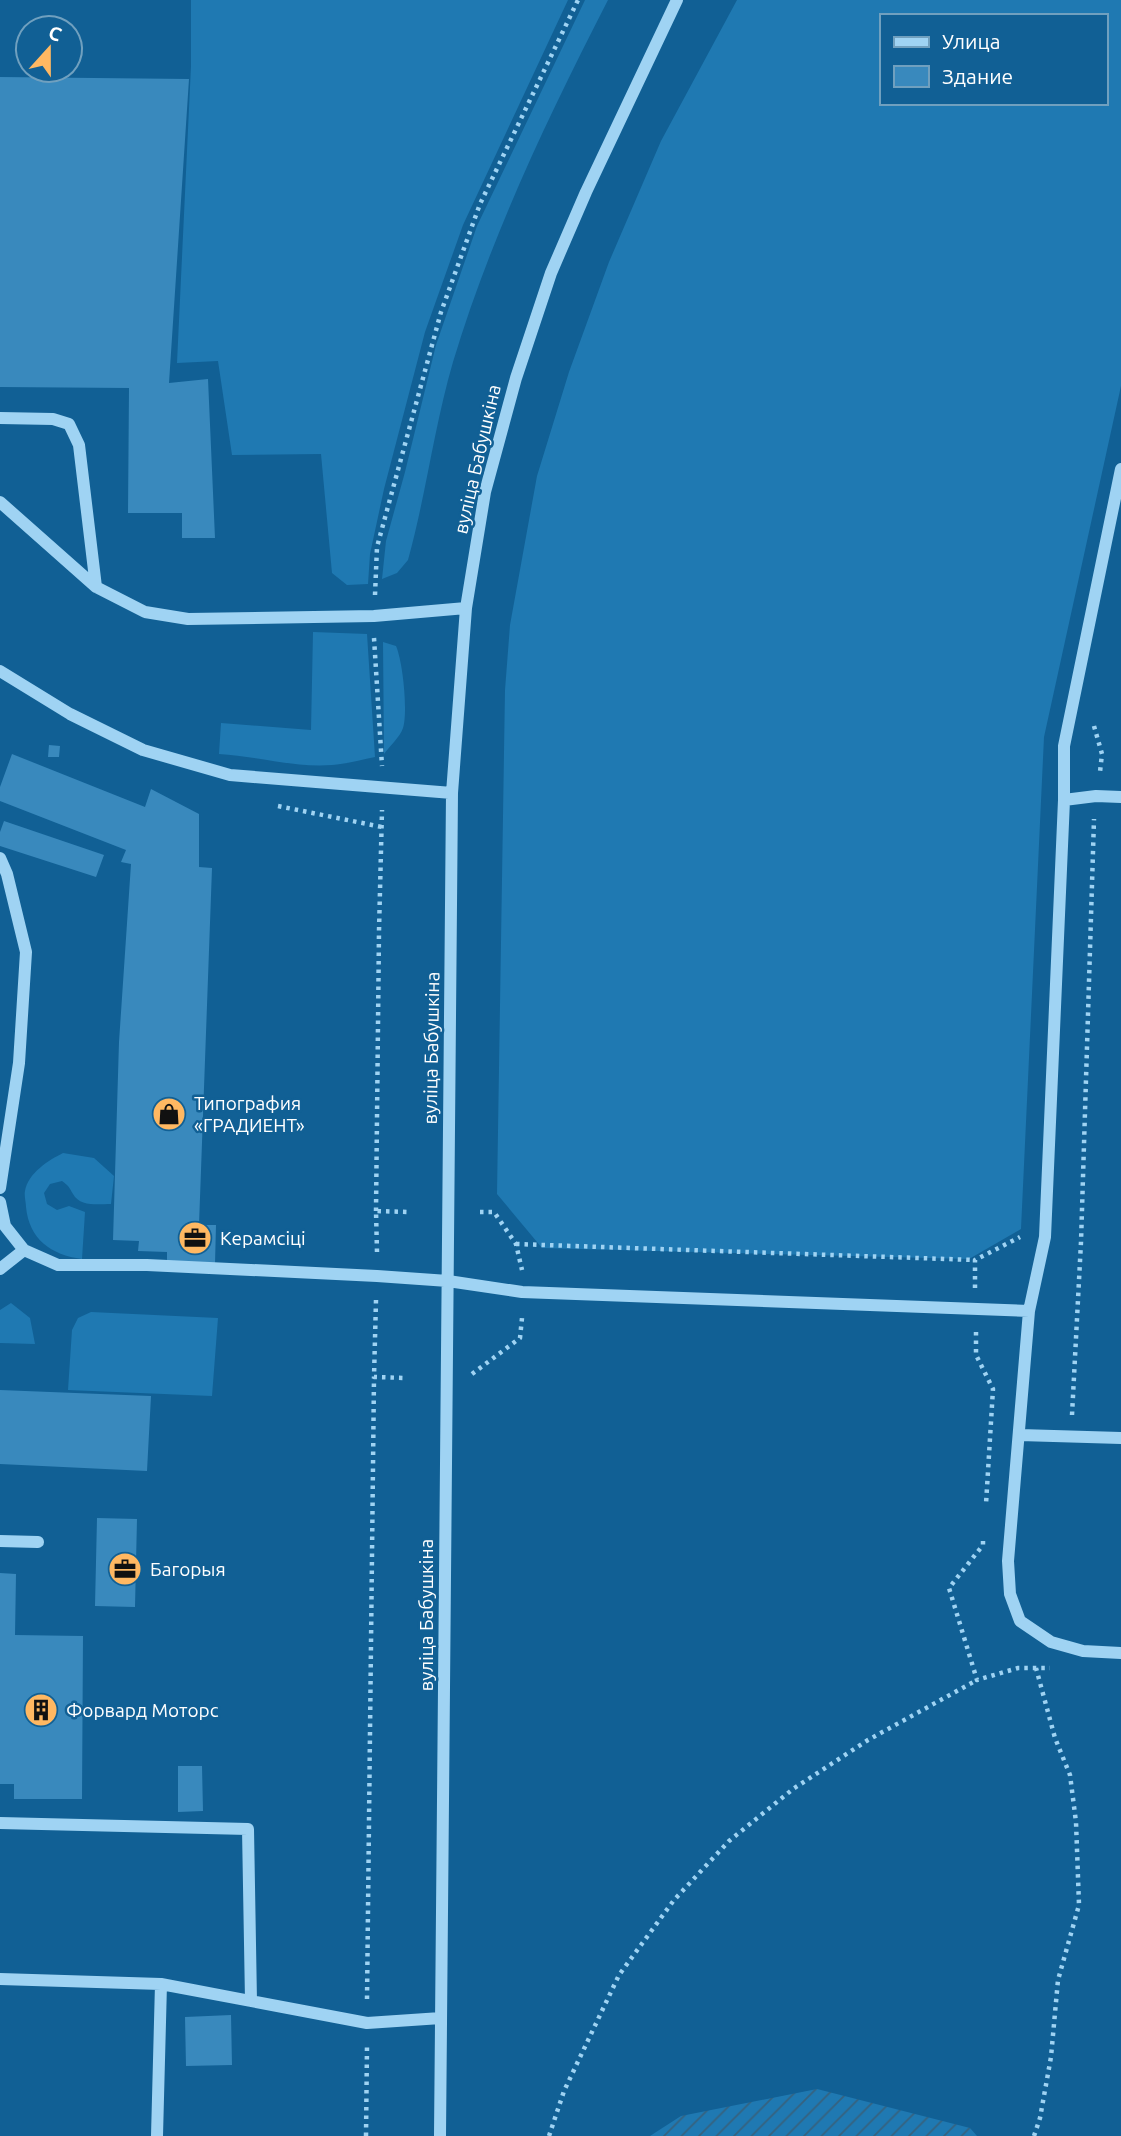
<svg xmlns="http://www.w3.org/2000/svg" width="1121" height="2136" font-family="Ubuntu,sans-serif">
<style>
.grass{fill:#1f79b2;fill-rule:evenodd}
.garden{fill:url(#garden-furrows)}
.building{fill:#3989bd}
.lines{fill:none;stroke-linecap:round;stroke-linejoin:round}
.path{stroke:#9fd3f3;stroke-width:4.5;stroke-dasharray:3.5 5;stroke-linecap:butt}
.minor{stroke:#9fd3f3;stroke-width:12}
.labels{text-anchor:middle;stroke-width:5;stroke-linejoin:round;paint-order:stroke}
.street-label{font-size:19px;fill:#fff;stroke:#116095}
.poi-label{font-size:19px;fill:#fff;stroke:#116095;text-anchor:start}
</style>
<defs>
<pattern id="garden-furrows" width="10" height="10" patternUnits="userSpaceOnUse" patternTransform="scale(1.75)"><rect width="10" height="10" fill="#1f79b2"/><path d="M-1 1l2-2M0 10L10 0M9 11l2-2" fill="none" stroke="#36627f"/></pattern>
</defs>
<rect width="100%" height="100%" fill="#116095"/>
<path class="grass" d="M191 0H568L463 225 425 332 384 489 370 554 368 584 347 585 332 573 321 454 232 455 218 361 177 363 191 66Z
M585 0H608C548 117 491 236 453 362 434 427 426 495 408 560L397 573 382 579 386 541 405 472 436 345 477 226Z
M737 0H1121V386L1044 737 1021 1229 969 1259 542 1248 497 1194 505 690 510 625 537 476 569 372 609 262 661 141ZM881 16H1105V103H881Z
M313 632 367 634 375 757C361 760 346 764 332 765 294 768 256 756 219 754L221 723 311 730Z
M383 642 396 646C403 662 408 712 403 728 400 737 389 747 384 754Z
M63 1153 94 1158 114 1176 111 1204C98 1204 80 1207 73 1194 69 1187 69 1186 62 1181L50 1184 44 1193 47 1204 57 1210 69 1206 85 1212 82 1259C51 1255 29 1239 26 1207 26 1203 24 1195 25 1191 28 1173 49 1160 63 1153Z
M11 1303 30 1318 35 1344 0 1343V1310Z
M91 1312 218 1318 212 1396 68 1390 72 1330 78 1318Z"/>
<path class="garden" d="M817 2089 970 2128 977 2136H650L681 2116Z"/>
<path class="building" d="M0 77 189 79 169 383 208 379 215 538H182V513H128L129 388 0 387Z
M49 745 60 746 59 757H48Z
M12 754 145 807 151 789 199 814V867L212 868 199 1225H216L215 1264 167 1263V1252L138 1251 139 1241 113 1240 119 1042 131 864 121 862 126 850 0 801V787Z
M4 821 104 855 96 877 0 846V832Z
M0 1390 151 1396 147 1471 0 1464Z
M97 1518 137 1519 135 1607 95 1606Z
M0 1573 16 1574 15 1635 83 1636 82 1799H14V1784H0Z
M178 1766H202L203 1811 178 1812Z
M231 2015 232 2065 186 2066 185 2017Z"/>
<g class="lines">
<path class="path" d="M375 595 377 547 441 312 480 204 578 0
M374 638 382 766
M1094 726 1102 754 1100 772
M278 806 382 827
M376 1211 379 931 382 810
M480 1212H494L516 1244 522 1270
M516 1244 975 1260
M377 1252 376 1211 408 1212
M975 1288V1260L1020 1237
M376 1300 374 1377 406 1378
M976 1332V1355L993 1389 986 1504
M472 1374 520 1338 522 1318
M1072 1415 1081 1242 1094 819
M983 1541V1545L949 1588 977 1680 1018 1668H1050
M367 1999 374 1377
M366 2136 367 2046
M549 2136 564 2091 619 1975 674 1900 729 1841 793 1789 868 1740 977 1680
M1034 2136 1040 2118 1051 2057 1058 1980 1079 1905 1076 1822 1070 1775 1055 1738 1036 1668"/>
<path class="minor" d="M0 418 53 419 69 424 79 445 96 587
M1121 469 1064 746V800L1045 1237 1029 1311 1008 1561 1010 1594 1020 1621 1051 1642 1083 1651 1121 1653
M0 502 96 587 145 612 188 619 374 616 466 608
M0 671 70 714 143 750 230 775 452 793
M1064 800 1096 796 1121 797
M0 858 7 874 26 952 19 1063 0 1188
M0 1202 5 1226 24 1250 58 1265H147L377 1276 448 1281 522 1292 1029 1311
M0 1269 24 1250
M1020 1435 1121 1438
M0 1541 38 1542
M0 1823 248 1829 251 2001
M0 1979 161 1984 367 2023 441 2018
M157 2136 161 1984
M440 2136 452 793 466 608 485 492 516 378 551 273 586 192 677 0"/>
</g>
<defs>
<symbol id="shop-disc" viewBox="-11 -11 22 22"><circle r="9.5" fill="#ffb862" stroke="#116095"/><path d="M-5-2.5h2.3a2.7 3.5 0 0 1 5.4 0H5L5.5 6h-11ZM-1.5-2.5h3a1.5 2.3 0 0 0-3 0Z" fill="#111"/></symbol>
<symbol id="office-disc" viewBox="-11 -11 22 22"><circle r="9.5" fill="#ffb862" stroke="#116095"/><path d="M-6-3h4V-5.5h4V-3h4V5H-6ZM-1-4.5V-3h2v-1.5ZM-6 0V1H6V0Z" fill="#111"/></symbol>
<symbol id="building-disc" viewBox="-11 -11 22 22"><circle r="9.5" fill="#ffb862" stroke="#116095"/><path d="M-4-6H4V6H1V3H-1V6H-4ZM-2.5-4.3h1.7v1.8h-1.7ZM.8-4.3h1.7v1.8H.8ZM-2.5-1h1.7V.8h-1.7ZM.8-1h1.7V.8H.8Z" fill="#111"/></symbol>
</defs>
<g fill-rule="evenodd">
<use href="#shop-disc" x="150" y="1095" width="38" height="38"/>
<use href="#office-disc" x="176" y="1219" width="38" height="38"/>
<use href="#office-disc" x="106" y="1550" width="38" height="38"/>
<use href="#building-disc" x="22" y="1691" width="38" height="38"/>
</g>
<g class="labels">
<g class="street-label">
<text transform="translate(477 459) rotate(-77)" y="7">вуліца Бабушкіна</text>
<text transform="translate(431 1048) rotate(-89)" y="7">вуліца Бабушкіна</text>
<text transform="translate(426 1615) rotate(-90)" y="7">вуліца Бабушкіна</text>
</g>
<g class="poi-label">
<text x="194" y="1110">Типография<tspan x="194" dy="22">«ГРАДИЕНТ»</tspan></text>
<text x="220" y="1245">Керамсіці</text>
<text x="150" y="1576">Багорыя</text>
<text x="66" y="1717">Форвард Моторс</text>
</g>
</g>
<rect x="880" y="14" width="228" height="91" fill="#116095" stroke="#70a0bf" stroke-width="2"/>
<rect x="894" y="37" width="35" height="10" fill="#9fd3f3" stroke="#70a0bf" stroke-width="2"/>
<text x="942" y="49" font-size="21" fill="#ffffff">Улица</text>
<rect x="894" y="66" width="35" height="21" fill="#3989bd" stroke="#70a0bf" stroke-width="2"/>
<text x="942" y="84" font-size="21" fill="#ffffff">Здание</text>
<g transform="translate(49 49) rotate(21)"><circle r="33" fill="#116095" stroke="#70a0bf" stroke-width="2"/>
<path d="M0-5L12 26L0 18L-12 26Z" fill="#ffb862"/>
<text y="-10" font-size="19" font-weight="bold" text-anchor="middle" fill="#ffffff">С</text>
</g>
</svg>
